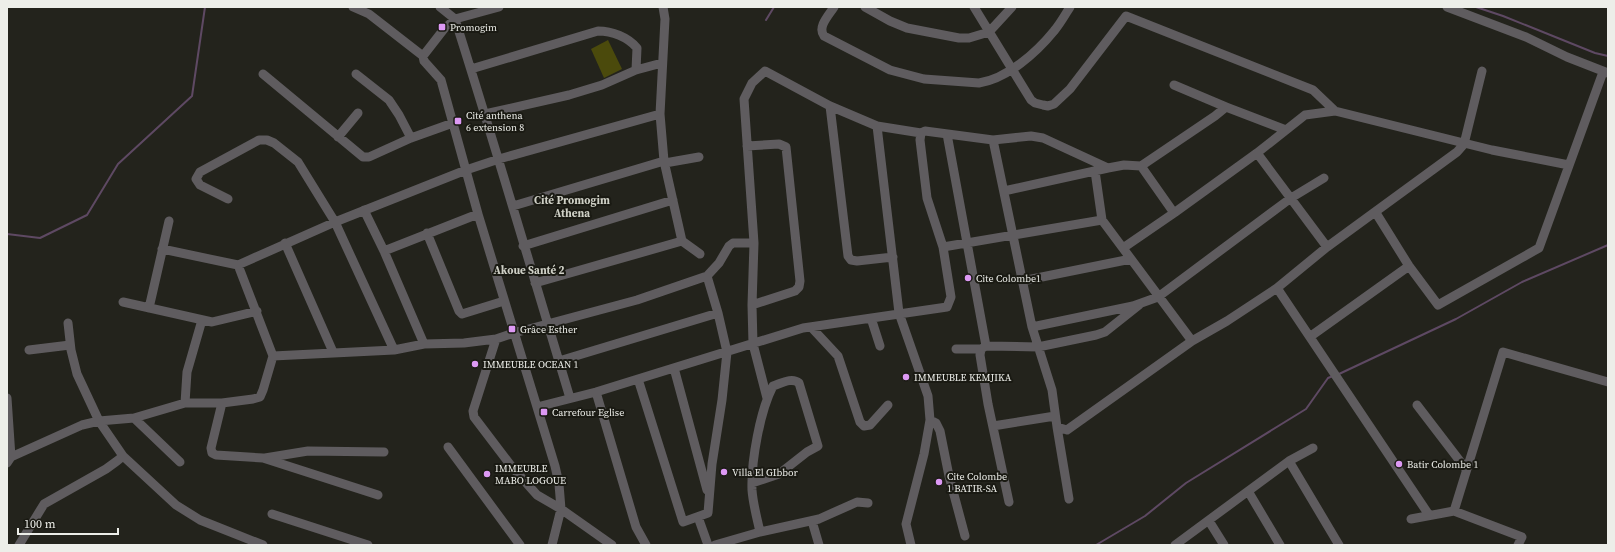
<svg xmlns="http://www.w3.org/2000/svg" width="1615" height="552" font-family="'Source Serif 4',serif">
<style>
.green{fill:#4b4a0c}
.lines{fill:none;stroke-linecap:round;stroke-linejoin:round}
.stream{stroke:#5e4963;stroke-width:2}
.minor{stroke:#5f5c5f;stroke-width:9}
.poi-dot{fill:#dd99f4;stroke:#1a1a13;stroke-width:1.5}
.labels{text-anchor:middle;stroke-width:4;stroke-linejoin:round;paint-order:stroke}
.poi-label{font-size:10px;fill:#edeee9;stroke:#1a1a13;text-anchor:start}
.neighbourhood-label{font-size:11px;font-weight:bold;fill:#cfd0c6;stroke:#1a1a13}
</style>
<rect width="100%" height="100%" fill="#23231c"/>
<path class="green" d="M608 40 622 69 604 78 591 49Z"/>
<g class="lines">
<path class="stream" d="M1476 7 1503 16 1595 53 1608 56
M766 20 774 7
M7 234 40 238 87 215 118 164 192 96 205 7
M1339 374 1456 319 1522 282 1608 245
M1096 545 1145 516 1186 483 1306 409 1328 378 1333 376"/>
<path class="minor" d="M353 7 369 14 423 56 424 61 441 80 478 214 555 466 559 484 561 509 552 545
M440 7 455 19C495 145 532 272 570 398
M663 7 665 19 660 114 664 161 682 241 700 254
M834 7C829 15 817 27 824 36L890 70 924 79 979 83C1007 79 1037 52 1054 31 1060 24 1065 15 1070 7
M865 7 890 21 907 28 959 38H969L989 32 1012 7
M974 7 1031 100 1035 103 1043 105 1048 106 1054 104 1070 89 1126 16 1313 90 1335 111
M1447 7 1526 37 1567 57 1608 73
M423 56 444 29 455 19 499 7
M471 69 598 31C612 31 628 37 637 48L636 70
M263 74 363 157H369L411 138 453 123
M356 74 389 100 399 115 411 138
M1174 85 1226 107
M830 106 848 256 851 260 857 261 893 257
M485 114 569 95 602 85 636 70 662 63
M877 126 899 313 928 396 930 420 924 454 906 524 911 545
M947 134 986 346
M338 137 358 113
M993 140 1032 327 1052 390 1057 427 1067 430 1192 341 1227 321 1277 288 1327 247 1457 152 1464 144 1482 71
M747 146 779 144 786 147 800 281 799 287 795 291 752 305
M1257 153 1327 247
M665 163 699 157
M1141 166 1174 213
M1095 171 1102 220 1192 341
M1004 191 1108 168 1124 165 1141 166 1215 116 1226 107 1286 130
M228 199 200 185 196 179 200 172 259 140H267L274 143 298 162 335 222 394 350
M513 206 664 161
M364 210 384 251 424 344
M1376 213 1409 266 1438 305 1539 248 1603 72
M427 233 459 311 462 314 504 301
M285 243 333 352
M523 246 673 200
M943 247 1102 220
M1123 248 1174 213 1257 153 1305 115 1335 111 1492 150 1569 165
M162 249 238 265 335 222 466 170 499 159 660 114
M384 251 478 214
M1022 281 1131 259
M535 283 682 241
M1277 288 1429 515
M123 302 212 322 257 311
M149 308 169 221
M871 318 880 346
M68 323 71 350 77 374 99 421 123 456 176 505 200 520 263 545
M811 327 838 356 860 422 864 426 870 425 888 405
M1032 327 1133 306 1158 297 1291 198 1324 178
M1311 336 1409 266
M496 339 473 411 474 417 512 467 537 495 561 509 612 545
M956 349H981L986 346 1038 347 1096 335 1105 332 1139 305
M981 349 980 355 988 404 1009 502
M29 350 70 345
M273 356 394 350 424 344 464 343 496 339 514 333 637 300 707 276 719 263 729 246 733 243H754
M559 361 718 313
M674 368 707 490
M638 379 683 522 708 513 712 464 722 400 727 352 718 313 707 276
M596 392 636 527 646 545
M767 398 753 344 752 305 754 243 744 99 752 83 765 71 830 106 877 126 921 133 925 131 993 140 1031 136 1043 138 1108 168
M185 403 187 372 202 320
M222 403 211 448 212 453 216 455 263 458 378 495
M1417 405 1466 469
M537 407 596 392 803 328 947 307 951 297 943 247 927 198 920 140 921 133
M134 418 180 462
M930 420 936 423 940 431 949 476 965 536
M993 426 1055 416
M1057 427 1069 499
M448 447 520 545
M11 457 82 425 99 421 134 418 185 403H222L253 399 260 397 263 390 273 356 238 265
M265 458 308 451 384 452
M1289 461 1339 545
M7 463 11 457 7 398
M752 483 779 474 807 452 818 446 799 383C792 377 782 383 773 386 760 411 751 461 752 490 753 504 757 518 760 532
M1248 491 1280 545
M1454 511 1503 352 1608 382
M272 514 368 545
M698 517 708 545
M1411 519 1454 511 1522 537 1518 545
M812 521 819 545
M1209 521 1224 545
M19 545 44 504 106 469 117 461 123 456
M715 545 760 532 819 519 857 502 868 503
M1175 545 1289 461 1313 448"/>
</g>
<g class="poi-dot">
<rect x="438" y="23" width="8" height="8" rx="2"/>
<rect x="454" y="117" width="8" height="8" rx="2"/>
<circle cx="968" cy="278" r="4"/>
<rect x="508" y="325" width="8" height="8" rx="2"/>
<circle cx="475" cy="364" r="4"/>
<circle cx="906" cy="377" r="4"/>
<rect x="540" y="408" width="8" height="8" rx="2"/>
<circle cx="1399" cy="464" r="4"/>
<circle cx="724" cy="472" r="4"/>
<circle cx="487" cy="474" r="4"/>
<circle cx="939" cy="482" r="4"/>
</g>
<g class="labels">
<g class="poi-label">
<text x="450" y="31">Promogim</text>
<text x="466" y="119">Cité anthena<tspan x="466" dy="12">6 extension 8</tspan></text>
<text x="976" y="282">Cite Colombe1</text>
<text x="520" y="333">Grâce Esther</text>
<text x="483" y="368">IMMEUBLE OCEAN 1</text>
<text x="914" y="381">IMMEUBLE KEMJIKA</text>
<text x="552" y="416">Carrefour Eglise</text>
<text x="1407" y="468">Batir Colombe 1</text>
<text x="495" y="472">IMMEUBLE<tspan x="495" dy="12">MABO LOGOUE</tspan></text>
<text x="732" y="476">Villa El GIbbor</text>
<text x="947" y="480">Cite Colombe<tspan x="947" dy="12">1 BATIR-SA</tspan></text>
</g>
<g class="neighbourhood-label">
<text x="572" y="204">Cité Promogim<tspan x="572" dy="13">Athena</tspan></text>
<text x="529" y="274">Akoue Santé 2</text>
</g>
</g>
<rect width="1615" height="552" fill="none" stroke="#edeee9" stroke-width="16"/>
<path d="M18 528v6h100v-6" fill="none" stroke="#edeee9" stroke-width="2"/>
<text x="24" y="528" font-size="12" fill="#edeee9" stroke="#1a1a13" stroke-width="3" paint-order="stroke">100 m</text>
</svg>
